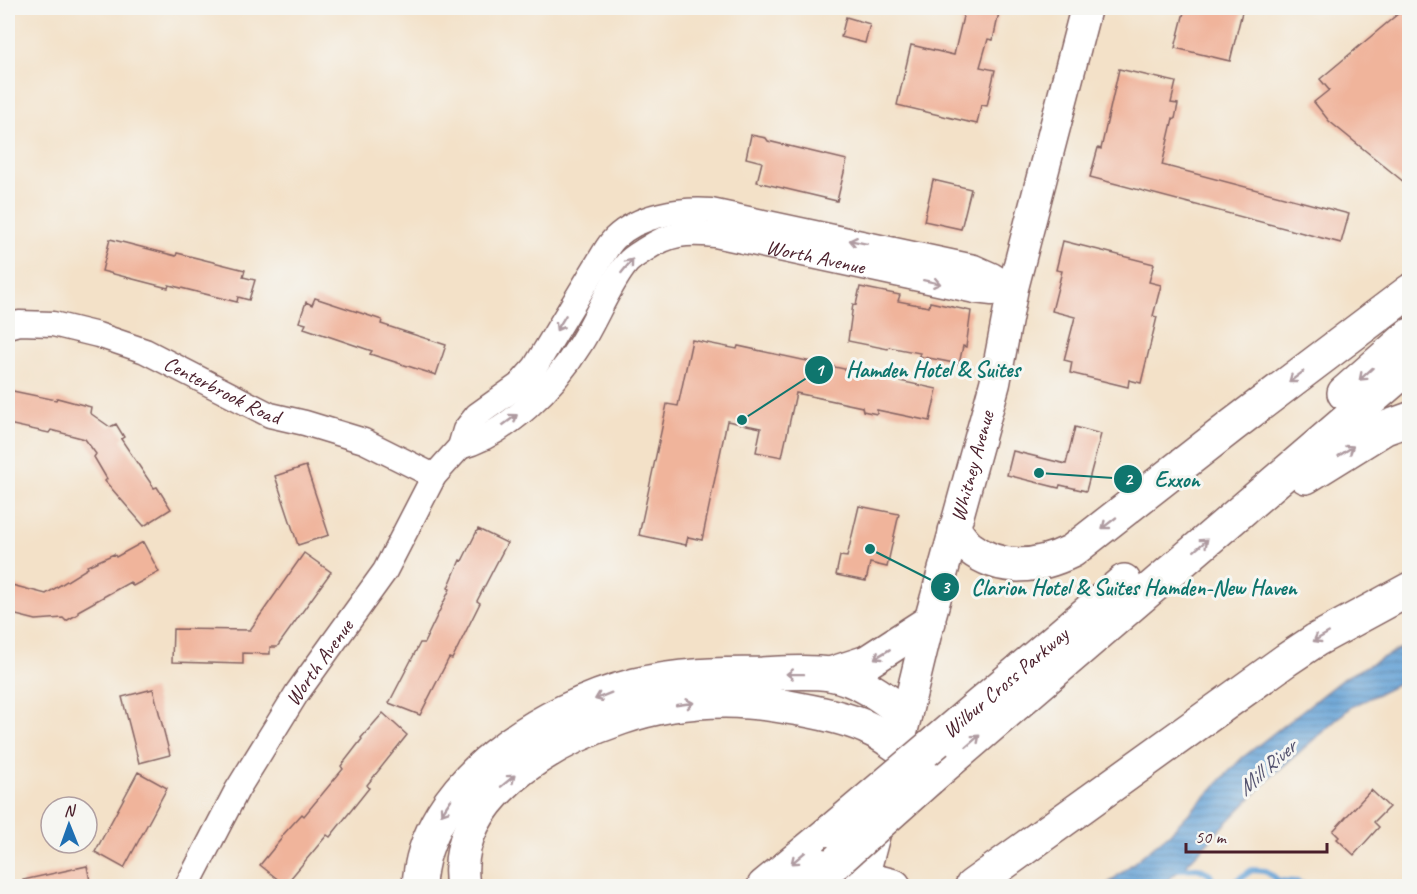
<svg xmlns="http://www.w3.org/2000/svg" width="1417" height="894" font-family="Caveat,sans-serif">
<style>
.water{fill:url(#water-rules);stroke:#566080;stroke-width:1.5}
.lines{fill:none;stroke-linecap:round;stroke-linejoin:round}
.stream{stroke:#63a1d5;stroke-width:6}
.building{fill:#f0b49b}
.minor-casing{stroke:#856362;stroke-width:27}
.major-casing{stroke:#856362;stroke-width:33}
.highway-casing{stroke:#856362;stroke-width:36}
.minor{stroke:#fff;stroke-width:24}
.major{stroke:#fff;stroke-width:30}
.highway{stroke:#fff;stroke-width:33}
.highway-bridge-casing{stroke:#856362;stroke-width:36;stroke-linecap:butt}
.highway-bridge{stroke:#fff;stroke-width:33}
.oneway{stroke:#ae9aa0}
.labels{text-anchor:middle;stroke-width:6;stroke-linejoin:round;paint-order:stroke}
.street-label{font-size:21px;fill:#4a1f2b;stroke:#f6f6f2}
.water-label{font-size:22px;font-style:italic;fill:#54536f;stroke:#f6f6f2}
.leader{fill:none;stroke:#0f766e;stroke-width:2}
.callout-dot{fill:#0f766e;stroke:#f6f6f2;stroke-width:2}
.mark-label{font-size:18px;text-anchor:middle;font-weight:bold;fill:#fff}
.callout-label{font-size:22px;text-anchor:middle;font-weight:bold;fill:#0f766e;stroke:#f6f6f2;stroke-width:6;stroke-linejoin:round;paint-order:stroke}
</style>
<defs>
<pattern id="water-rules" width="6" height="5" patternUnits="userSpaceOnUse" patternTransform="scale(1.5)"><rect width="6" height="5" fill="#63a1d5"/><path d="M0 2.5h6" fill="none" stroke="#5483ad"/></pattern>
</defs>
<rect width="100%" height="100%" fill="#f6f6f2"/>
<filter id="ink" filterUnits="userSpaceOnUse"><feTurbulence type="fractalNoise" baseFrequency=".0167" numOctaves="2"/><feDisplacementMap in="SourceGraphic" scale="12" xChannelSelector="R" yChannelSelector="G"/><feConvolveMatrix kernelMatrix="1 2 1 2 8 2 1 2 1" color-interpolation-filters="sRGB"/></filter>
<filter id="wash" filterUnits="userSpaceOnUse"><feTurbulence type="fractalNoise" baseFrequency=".008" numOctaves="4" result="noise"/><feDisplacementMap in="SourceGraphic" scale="24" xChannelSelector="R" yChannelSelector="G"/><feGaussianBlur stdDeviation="1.35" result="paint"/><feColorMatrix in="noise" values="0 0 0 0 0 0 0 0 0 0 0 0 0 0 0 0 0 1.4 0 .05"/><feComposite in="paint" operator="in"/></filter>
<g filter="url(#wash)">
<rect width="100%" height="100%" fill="#f3e1c8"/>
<path class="water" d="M1409 644V679L1351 707 1272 776 1183 868 1159 886H1105L1169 834 1242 758 1344 678Z"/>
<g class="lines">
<path class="stream" d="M1177 869 1198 868 1210 874 1214 886
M1228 886 1252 870 1266 871 1279 881 1297 882 1306 886"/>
</g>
<g id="blocks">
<path class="building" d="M965 8H1000L993 40 988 39 980 67 995 70 987 106 981 105 977 124 897 105 911 45 954 55Z
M1185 8H1243L1230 61 1175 48Z
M1405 8H1410V187L1329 121 1314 102 1329 90 1320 79Z
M846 17 870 24 865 43 841 37Z
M1119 69 1176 82 1171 103 1178 104 1175 119 1173 118 1162 165 1349 214 1341 243 1090 177 1098 148 1101 149Z
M751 135 766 138 768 141 847 160 837 201 757 182 762 162 746 158Z
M933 180 971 189 961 229 924 221Z
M110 239 176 256 177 253 245 270 243 277 255 280 249 300 238 297 237 302 169 285 168 288 102 271Z
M1063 241 1154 264 1149 282 1161 285 1153 316 1157 317 1141 383 1129 380 1128 387 1070 373 1072 362 1064 360 1075 317 1052 311 1062 271 1056 270Z
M860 287 900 295 898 301 929 307 930 302 971 311 966 347 963 346 959 364 919 356 920 353 889 347 888 349 848 341 853 304 856 305Z
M315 298 382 320 381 324 446 345 436 375 370 354 372 351 304 328 306 324 299 322 306 302 312 305Z
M692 340 737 349 738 346 937 389 930 421 877 410V414L863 411 862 407 796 393 782 457 756 452 761 428 727 421 702 540 688 537 686 545 639 535 667 404 678 406Z
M8 390 56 400 57 398 91 407 90 413 110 427 116 424 124 437 121 439 154 488 157 487 171 509 144 526 105 481 107 479 94 457 96 454 85 439 51 430 49 433 8 424Z
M1075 427 1101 434 1086 491 1060 485 1059 488 1007 475 1013 451 1066 464Z
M306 466 329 535 298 545 275 476Z
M859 506 899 514 887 567 870 563 866 581 836 575 840 556 847 557Z
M478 529 507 543 477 601 480 603 452 659 449 658 420 715 389 703 420 643H424L450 589 448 588 460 560 462 561Z
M143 542 159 572 133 586 130 582 78 611V614L66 621 63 618 36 620 8 613V584L46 594 88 568 87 566 114 554 116 557Z
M304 553 331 572 277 647H270V654L243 653V664L172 662 173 629 250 630Z
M153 689 170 755 139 763 122 697Z
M383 713 407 735 367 785 369 788 330 837 327 835 285 885 260 865 282 838 281 837 302 814 304 816 343 769 341 766 362 739 361 738Z
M138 772 167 788 124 868 95 852Z
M1371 790 1389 807 1374 822 1379 827 1354 855 1337 839 1339 837 1333 831Z
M87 866 91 886H23V880Z"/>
</g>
</g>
<g filter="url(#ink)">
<use href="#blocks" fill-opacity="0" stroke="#856362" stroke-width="1.5"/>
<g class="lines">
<defs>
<g id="minor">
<path id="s1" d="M8 326 19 323 53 324 98 335 145 351 270 415 305 423 364 441 434 476"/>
<path id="s2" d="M460 447C507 434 554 387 579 346 595 322 609 284 627 263 632 257 640 253 646 249 670 233 687 232 715 235L975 291 992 293 1013 288"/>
<path id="s3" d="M187 886 237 790 297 693 385 571 434 476 460 447 465 430 477 415 519 385 535 367 604 253C607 248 611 242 615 238 639 215 679 209 711 211L974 267 992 275 1013 288"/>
</g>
<g id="major">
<path id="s4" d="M901 737 929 622 995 383 1013 288 1086 8"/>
<path d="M861 886 880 815"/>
</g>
<g id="highway">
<path d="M1344 393 1410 335"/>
<path d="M1306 477 1385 428 1410 419"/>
<path d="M955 531C960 537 964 544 970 548 1002 573 1039 567 1072 551L1233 425 1410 291"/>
<path d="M830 674 867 662 929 622"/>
<path id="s5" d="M937 741 1124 581"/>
<path d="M929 779 1410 366"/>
<path d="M863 878 894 886"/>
<path d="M419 886C424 783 544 708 635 685 677 675 719 674 762 674 783 673 808 671 830 674 859 679 883 697 905 714"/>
<path d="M463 886C449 799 550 742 621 718 653 707 691 701 725 701 761 701 840 713 872 730 881 734 890 741 899 747"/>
<path d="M764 886 832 830"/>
<path d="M807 886 836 862"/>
<path d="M972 886 1286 660 1316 640 1410 589"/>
</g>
</defs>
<use href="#minor" class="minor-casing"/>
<use href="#major" class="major-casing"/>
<use href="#highway" class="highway-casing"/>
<use href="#minor" class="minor"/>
<use href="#major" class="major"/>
<use href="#highway" class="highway"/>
<defs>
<path id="highway-bridge" d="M832 830 937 741
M836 862 929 779"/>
</defs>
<use href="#highway-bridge" class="highway-bridge-casing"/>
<use href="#highway-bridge" class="highway-bridge"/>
</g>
<defs><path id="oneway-shaft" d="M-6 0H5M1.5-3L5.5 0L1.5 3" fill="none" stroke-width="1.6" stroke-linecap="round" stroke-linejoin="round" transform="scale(1.5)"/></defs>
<g class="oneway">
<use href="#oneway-shaft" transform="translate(858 242) rotate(-168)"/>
<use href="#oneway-shaft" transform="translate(627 266) rotate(-51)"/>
<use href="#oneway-shaft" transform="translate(932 282) rotate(12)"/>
<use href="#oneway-shaft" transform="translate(561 323) rotate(121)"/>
<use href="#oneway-shaft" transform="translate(1366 374) rotate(138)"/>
<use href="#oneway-shaft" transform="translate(1296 377) rotate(143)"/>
<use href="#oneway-shaft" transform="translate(510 420) rotate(-36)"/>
<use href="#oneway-shaft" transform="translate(1346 451) rotate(-33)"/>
<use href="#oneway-shaft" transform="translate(1109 523) rotate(142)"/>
<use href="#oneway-shaft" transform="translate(1201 545) rotate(-41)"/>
<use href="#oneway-shaft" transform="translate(1321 637) rotate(150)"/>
<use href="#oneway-shaft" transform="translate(882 654) rotate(149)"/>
<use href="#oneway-shaft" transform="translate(795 674) rotate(-179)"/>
<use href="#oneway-shaft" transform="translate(603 696) rotate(158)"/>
<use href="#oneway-shaft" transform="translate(685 704) rotate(-8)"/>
<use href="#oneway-shaft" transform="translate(973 741) rotate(-41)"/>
<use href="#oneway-shaft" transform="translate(508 781) rotate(-39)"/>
<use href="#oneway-shaft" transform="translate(446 807) rotate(124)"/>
<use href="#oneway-shaft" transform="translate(798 858) rotate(140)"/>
</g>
</g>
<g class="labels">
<g class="street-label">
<text dy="7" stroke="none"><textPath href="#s2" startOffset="454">Worth Avenue</textPath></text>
<text dy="7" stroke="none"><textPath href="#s1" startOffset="228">Centerbrook Road</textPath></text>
<text dy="7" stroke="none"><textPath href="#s4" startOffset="280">Whitney Avenue</textPath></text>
<text dy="7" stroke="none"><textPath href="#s3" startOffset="260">Worth Avenue</textPath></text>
<text dy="7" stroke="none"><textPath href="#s5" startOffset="90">Wilbur Cross Parkway</textPath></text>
</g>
<g class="water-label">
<text transform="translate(1266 767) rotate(-42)" y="8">Mill River</text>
</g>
</g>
<path class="leader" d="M742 420L819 370M1039 473L1128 479M870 549L945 587"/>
<g class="callout-dot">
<circle cx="742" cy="420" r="6"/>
<circle cx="1039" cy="473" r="6"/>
<circle cx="870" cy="549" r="6"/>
<circle cx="819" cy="370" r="15"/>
<circle cx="1128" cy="479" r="15"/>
<circle cx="945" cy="587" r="15"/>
</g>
<g class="mark-label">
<text x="819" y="376">1</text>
<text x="1128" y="485">2</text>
<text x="945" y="593">3</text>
</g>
<g class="callout-label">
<text x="933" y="377">Hamden Hotel &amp; Suites</text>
<text x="1177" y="487">Exxon</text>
<text x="1134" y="595">Clarion Hotel &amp; Suites Hamden-New Haven</text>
</g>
<rect width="1417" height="894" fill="none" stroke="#f6f6f2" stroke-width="30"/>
<g transform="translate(69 825) rotate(359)"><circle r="28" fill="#f6f6f2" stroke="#b1a0a2" stroke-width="1.5"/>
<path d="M0-4.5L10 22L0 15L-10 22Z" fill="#1f6fb2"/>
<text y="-9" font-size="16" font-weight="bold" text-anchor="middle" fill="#4a1f2b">N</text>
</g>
<path d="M1186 843v9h141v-9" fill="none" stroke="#4a1f2b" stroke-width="3"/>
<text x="1195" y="843" font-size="18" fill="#4a1f2b" stroke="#f6f6f2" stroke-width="4.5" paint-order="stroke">50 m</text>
</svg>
